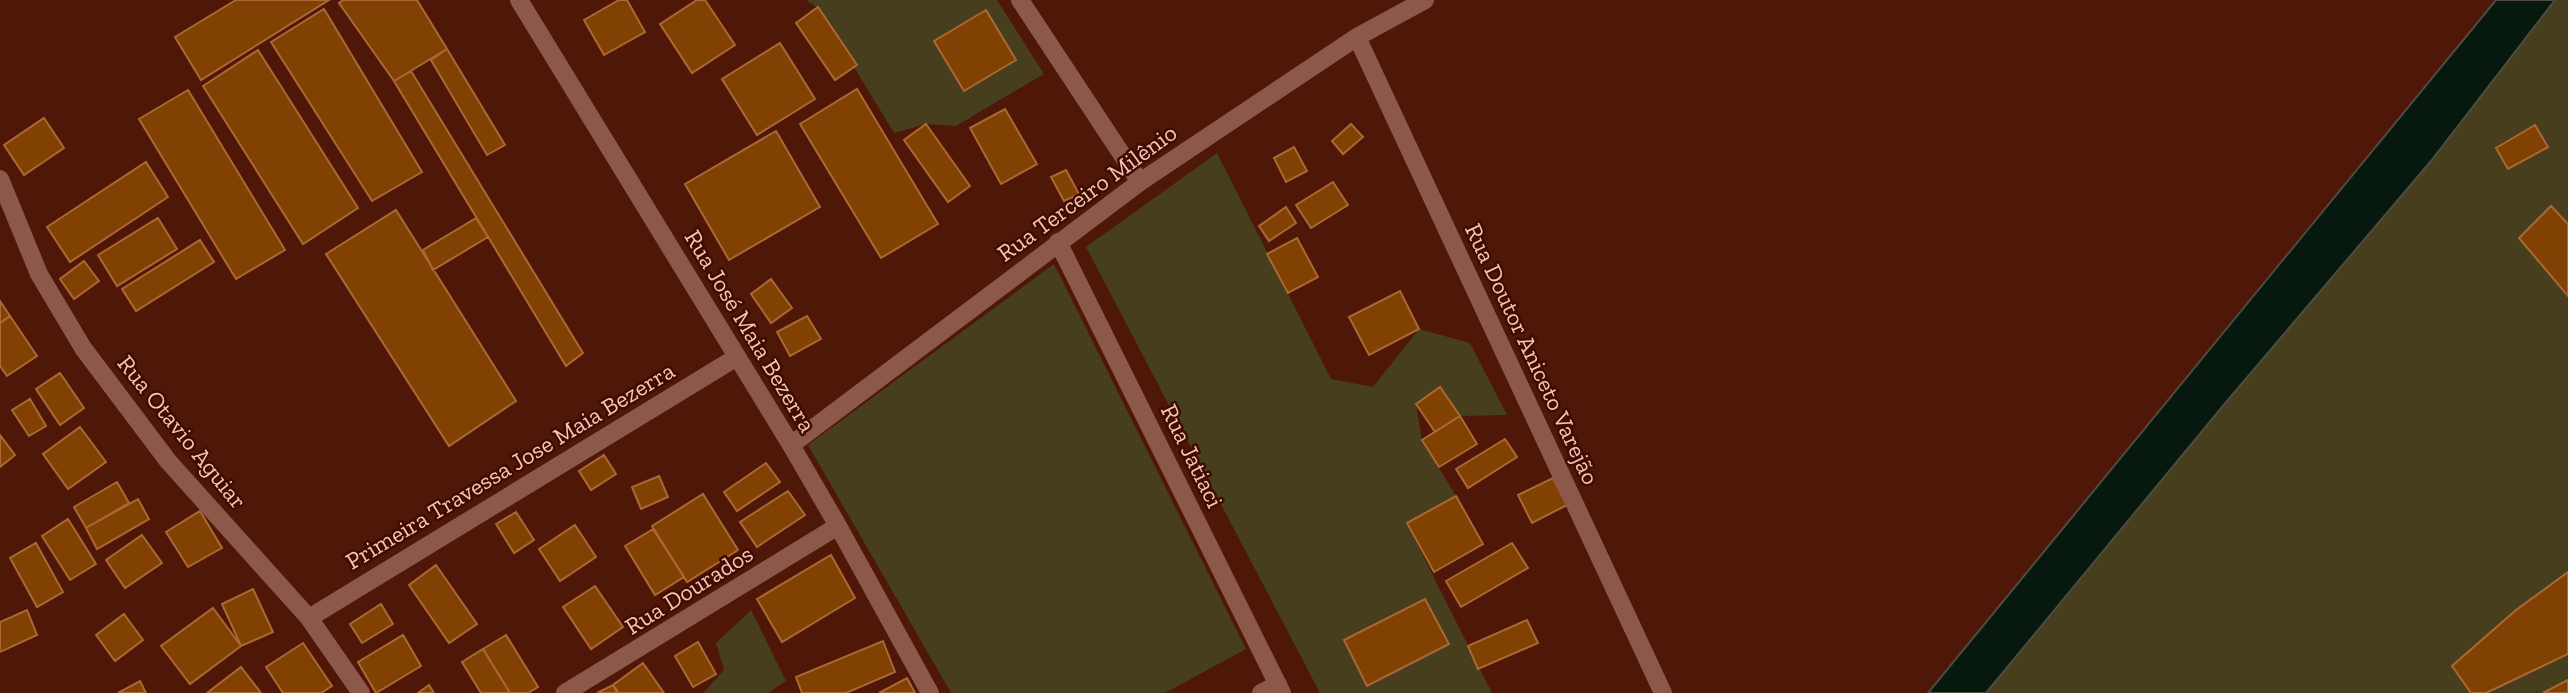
<svg xmlns="http://www.w3.org/2000/svg" width="2568" height="693" font-family="'Zilla Slab',serif">
<style>
.green{fill:#463e1d}
.water{fill:#07180e;stroke:#4e4c41;stroke-width:2}
.building{fill:#804103;stroke:#ab6835;stroke-width:2}
.lines{fill:none;stroke-linecap:round;stroke-linejoin:round}
.minor{stroke:#8b584a;stroke-width:18}
.labels{text-anchor:middle;stroke-width:5;stroke-linejoin:round;paint-order:stroke}
.street-label{font-size:24px;fill:#f2c6b9;stroke:#420b00}
</style>
<rect width="100%" height="100%" fill="#4e1708"/>
<path class="green" d="M806 0H997L1044 74 956 126 926 124 894 133 818 8Z
M2549 0H2568V693H1986Z
M1217 153 1331 379 1373 387 1419 329 1470 343 1507 415 1460 416 1416 404 1422 440 1456 496 1407 524 1492 693H1320L1086 247Z
M1054 264 1246 649 1165 693H951L808 445Z
M751 610 786 681 768 693H703L724 670 716 643Z"/>
<path class="water" d="M2496 0H2555L2431 161 2227 401 1986 693H1928Z"/>
<path class="building" d="M236 0H329L201 80 175 37Z
M343 0H417L447 49 394 81 339 3Z
M619 0H627L645 32 604 55 584 20Z
M697 0H705L735 45 692 73 660 24Z
M818 7 857 65 835 80 796 23Z
M324 9 422 172 372 201 271 42Z
M986 10 1016 60 964 91 934 41Z
M780 43 815 99 757 135 722 79Z
M447 49 505 145 487 155 431 60Z
M258 50 358 208 303 244 203 86Z
M411 71 583 353 566 366 394 81Z
M857 89 938 224 881 258 800 124Z
M188 90 285 250 236 279 139 119Z
M1005 109 1037 164 1001 184 970 128Z
M44 118 64 148 24 175 4 145Z
M926 124 970 186 948 202 904 140Z
M1351 124 1363 137 1343 154 1332 141Z
M2535 125 2548 147 2508 169 2496 148Z
M776 131 820 207 729 260 685 184Z
M1294 147 1307 171 1286 182 1274 158Z
M146 162 168 197 70 262 47 227Z
M1066 170 1079 194 1064 201 1051 177Z
M1333 182 1348 205 1311 228 1296 205Z
M2551 206 2568 224V296L2519 238Z
M1286 207 1296 223 1269 241 1259 226Z
M396 210 516 401 449 446 326 254Z
M158 218 177 249 117 286 98 255Z
M476 218 488 237 433 270 423 250Z
M1297 238 1318 277 1288 293 1267 254Z
M200 240 214 262 136 311 122 289Z
M84 261 99 281 74 299 60 279Z
M771 279 792 308 771 323 751 294Z
M1400 291 1419 329 1369 355 1349 317Z
M0 301 10 316 0 323Z
M10 316 37 356 7 376 0 366V323Z
M807 316 821 339 790 356 777 332Z
M60 373 84 408 60 425 36 389Z
M1440 387 1460 416 1435 432 1416 404Z
M30 399 46 426 29 436 12 410Z
M1460 416 1477 444 1439 467 1422 440Z
M80 427 106 462 68 489 43 454Z
M0 435 15 455 0 467Z
M1505 439 1517 457 1468 488 1456 469Z
M604 455 616 474 591 490 579 471Z
M766 463 780 482 737 511 724 492Z
M659 476 668 497 641 509 632 487Z
M1553 478 1567 505 1532 523 1518 495Z
M117 482 129 503 86 528 74 507Z
M788 491 805 515 757 547 740 522Z
M703 494 738 550 687 582 652 526Z
M1456 496 1483 544 1434 572 1407 523Z
M138 499 149 519 97 549 86 528Z
M200 511 222 548 188 567 166 532Z
M516 512 534 540 514 553 496 524Z
M68 519 96 564 70 580 42 536Z
M575 525 596 557 560 581 539 549Z
M653 529 684 577 655 595 625 546Z
M142 535 162 563 125 588 106 560Z
M36 543 63 592 37 607 10 558Z
M1512 543 1528 568 1461 607 1446 581Z
M831 555 855 598 782 642 757 599Z
M436 565 477 624 449 643 409 585Z
M2568 572V654L2486 693H2471L2452 666 2516 610Z
M595 586 623 627 591 649 563 607Z
M253 589 273 632 241 646 222 604Z
M1425 599 1449 644 1367 686 1344 640Z
M381 604 393 624 362 643 350 624Z
M213 608 241 646 190 684 161 646Z
M27 610 37 635 0 652V622Z
M124 614 143 640 115 661 96 635Z
M1527 620 1538 643 1478 669 1468 646Z
M403 635 421 666 376 693 358 662Z
M506 635 538 687 528 693H510L483 649Z
M883 641 895 672 846 693H802L796 677Z
M698 642 716 674 693 687 675 656Z
M303 643 332 686 321 693H283L266 667Z
M483 649 510 693H481L462 662Z
M643 663 664 693H619L613 685Z
M241 667 261 693H207Z
M907 678 915 693H879Z
M2568 680V693H2543Z
M140 681 146 693H118Z
M429 685 434 693H418Z
M613 685 617 693H597Z"/>
<g class="lines">
<path class="minor" d="M519 0 791 445 838 526 930 693
M1020 0 1140 182
M1357 37 1663 693
M0 179 39 274 83 348 168 461 309 618 361 693
M1058 242 1282 693
M791 445 1140 182 1357 37 1425 0
M309 618 737 357
M565 693 838 526
M1261 693 1278 684"/>
</g>
<g class="labels">
<g class="street-label">
<text transform="translate(1087 193) rotate(-36)" y="8">Rua Terceiro Milênio</text>
<text transform="translate(750 331) rotate(59)" y="8">Rua José Maia Bezerra</text>
<text transform="translate(1532 354) rotate(65)" y="8">Rua Doutor Aniceto Varejão</text>
<text transform="translate(182 432) rotate(51)" y="8">Rua Otavio Aguiar</text>
<text transform="translate(1192 456) rotate(64)" y="8">Rua Jatiaci</text>
<text transform="translate(510 466) rotate(-31)" y="8">Primeira Travessa Jose Maia Bezerra</text>
<text transform="translate(689 590) rotate(-32)" y="8">Rua Dourados</text>
</g>
</g>
</svg>
